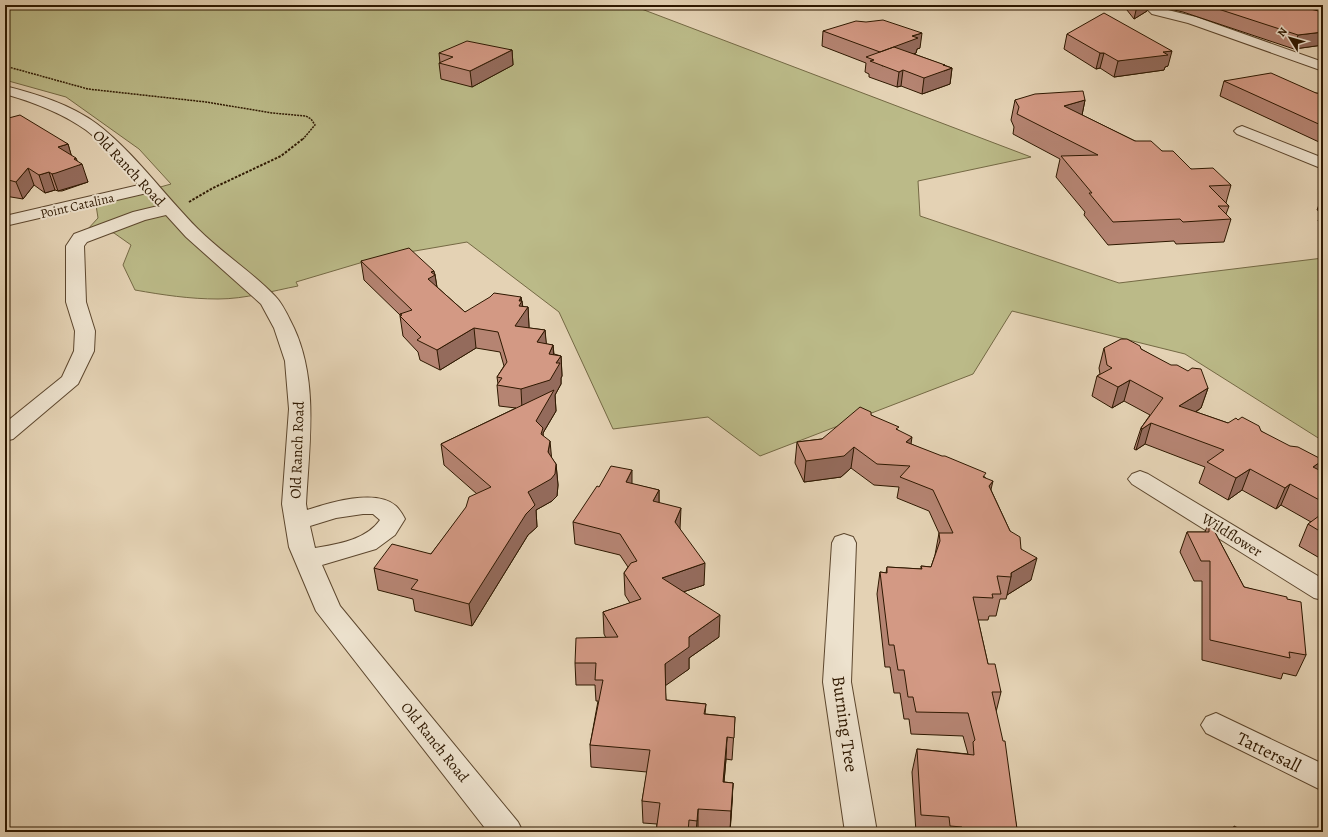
<svg xmlns="http://www.w3.org/2000/svg" width="1328" height="837" font-family="Alegreya,serif">
<style>
.green{fill:#bbba88;stroke:#746944}
.lines{fill:none;stroke-linecap:round;stroke-linejoin:round}
.minor-casing{stroke:#5c462d;stroke-width:2}
.path-far1{stroke:#2e1800;stroke-width:1.5;stroke-dasharray:2 1;stroke-linecap:butt}
.path{stroke:#2e1800;stroke-width:2;stroke-dasharray:2.5 1.5;stroke-linecap:butt}
.minor{fill:#ede2ce;fill-rule:evenodd}
.wall{fill:#b58472;stroke:#2e1800}
.shaded-wall{fill:#946b5c;stroke:#2e1800}
.building{fill:#d39984;stroke:#2e1800}
.labels{text-anchor:middle;stroke-width:4;stroke-linejoin:round;paint-order:stroke}
.far-street-label{font-size:13px;fill:#2e1800;stroke:#ede2ce}
.street-label{font-size:15px;fill:#2e1800;stroke:#ede2ce}
.near-street-label{font-size:18px;fill:#2e1800;stroke:#ede2ce}
</style>
<rect width="100%" height="100%" fill="#e4d2b4"/>
<filter id="stains"><feTurbulence type="fractalNoise" baseFrequency=".005" numOctaves="4"/><feColorMatrix values="0 0 0 0 .2 0 0 0 0 .09 0 0 0 0 .02 0 0 0 .5 -.17"/></filter>
<radialGradient id="worn" r=".72"><stop offset=".6" stop-color="#630" stop-opacity="0"/><stop offset="1" stop-color="#630" stop-opacity=".3"/></radialGradient>
<path class="green" d="M5 5H631L1031 157 918 181 920 216 1119 283 1323 258V441L1185 354 1012 311 973 374 760 456 708 417 613 429 559 312 467 242 380 257 296 282 298 286C272 291 245 299 218 299 190 299 163 295 135 290L123 265 131 245 114 233 87 230 98 218 96 205 171 184 139 149 66 97 5 80Z"/>
<g class="lines">
<defs>
<path id="minor" d="M1143 5H1156L1160 8 1196 17 1323 62V71L1188 23 1152 14Z
M5 86C36 94 70 104 97 124 133 151 165 196 198 229 222 253 252 272 275 296 283 304 289 318 294 328 319 382 309 446 306 504L307 510C329 503 376 488 396 506 400 510 403 515 405 519L395 535 376 549 322 565 340 606 518 822 523 832H488L316 611 289 547 282 504 289 409 285 361 274 328 261 304 186 237 166 215 145 220 87 242 84 246 86 302 95 331 94 351 78 384 13 439 5 441V423L62 377 74 351 75 331 66 302V246L74 234 133 212 158 206 147 193 5 226V216L139 185C122 167 106 145 86 130 62 113 33 102 5 94ZM363 514H373L380 520C366 540 338 544 315 548L310 526 336 518Z
M1242 126 1323 158V169L1237 134 1234 131 1237 128Z
M1140 471 1148 474 1323 579V600L1314 598 1132 484 1128 479 1132 474Z
M844 534 853 537 856 543 851 682 877 832H845L823 682 832 543 835 537Z
M1216 713 1323 764V791L1206 733 1201 725 1206 717Z"/>
</defs>
<use href="#minor" class="minor-casing"/>
<path class="path-far1" d="M5 66 88 89 206 102 272 113 306 116 311 119 315 125 303 139"/>
<path class="path" d="M189 202 213 188 281 156 304 138"/>
<use href="#minor" class="minor"/>
</g>
<path class="wall" d="M1123 5H1149L1147 11 1134 19Z
M1158 5H1323V45L1294 49 1183 12 1161 7Z
M823 31 920 48 917 49 916 53 914 54 952 68 950 84 922 94 901 86 897 87 869 77V74L865 72 866 63 822 46Z
M1067 34 1168 66 1165 67 1164 70 1114 77 1100 68 1096 69 1064 49Z
M512 50 513 65 472 87 441 79 439 63H440L439 53Z
M1224 81 1323 94V142H1319L1220 96Z
M1015 100H1085L1082 115 1135 141 1162 151 1191 169 1231 185 1226 203 1229 206 1226 214 1231 219 1224 242 1176 244 1174 241 1108 245 1084 215 1085 212 1056 177 1060 159 1013 134 1014 127 1011 120Z
M5 119 68 144 71 155 77 161 88 182 62 191H58L55 190 45 193 34 185 23 199 5 196Z
M1323 194V223L1318 221 1320 215 1319 214 1320 211 1317 210Z
M361 261 435 274V275L437 287 465 312 521 297 523 307H528L529 327V328L545 330 546 344 553 345 554 354 561 356 562 376 561 378V384L555 395 556 411 543 433V435L551 457 556 464 558 485 557 496 552 501 536 510 537 527 528 535 472 626 415 611 413 599 378 590 374 568 431 554 477 494 444 465 441 444 516 408 499 406 497 385 498 384 497 377 504 366 500 352 476 348 440 370 420 360 418 352 403 336 400 316V315L364 280Z
M1104 348 1141 349 1208 388 1201 408 1196 412 1228 423 1261 431 1323 472V560L1299 546 1308 524 1311 522 1281 505 1276 509 1242 490 1228 500 1199 483 1205 467 1145 444 1136 450 1134 449 1141 428 1150 415 1124 401 1112 408 1092 396 1097 376 1100 374 1099 368Z
M871 415 898 430 911 444 985 477 1010 531 1021 549 1031 580 1007 595 1006 599H1000L996 616H989L988 620H978L988 664 1001 692 996 712 1017 829 1016 832H916L912 772 917 749 968 754 963 736 911 734 909 719H904L900 693H894L890 667H885L877 594 880 572 886 573 887 567 921 569V566L931 567 935 555 939 533 929 511 897 498 899 487 874 485 851 468 841 477 804 482 795 463 797 442 822 439Z
M632 484 659 490V502L680 529 704 585 683 592 719 637 689 658V669L665 685 666 700 706 704 705 714 735 717 732 760 726 759 724 782 733 783 730 832H715L698 830 697 832H656L657 824 643 823 642 801 647 772 591 767 590 745 598 701H596L595 685H576L575 663 606 638 604 634 603 612 630 603 625 595 624 573 628 567 620 555 575 544 573 522 599 487Z
M1209 521 1244 587 1287 599 1306 655 1296 676 1283 673 1281 679 1202 660V581H1194L1180 552 1187 532H1205Z"/>
<path class="shaded-wall" d="M1138 5H1149L1147 11 1134 19 1137 6Z
M1323 32V45L1294 49 1298 35Z
M922 33 920 48 917 49 916 53 882 66 880 52 912 36Z
M512 50 513 65 472 87 470 71Z
M1172 51 1168 66 1165 67 1164 70 1114 77 1118 61 1163 52Z
M1100 53H1104L1100 68 1096 69Z
M943 65H945L944 71 952 68 950 84 922 94 924 78Z
M903 70 901 86 897 87 899 72Z
M1085 100 1081 120 1064 106Z
M1323 130V139L1322 141 1319 142Z
M68 144 73 161 58 147Z
M76 158 79 165 82 164 88 182 58 191 52 174 74 159Z
M28 168 34 185 23 199 16 182Z
M49 172 55 190 45 193 39 175Z
M434 271 435 275 438 294 428 279 431 272Z
M521 297V302L522 301 523 313 528 307 529 327 517 345 515 326 519 301Z
M474 328 476 348 440 370 437 350Z
M545 330 547 350 537 342Z
M553 345 554 365 549 354Z
M561 356 562 376 561 378V384L555 395 556 411 543 433 544 449 536 421 522 409 521 389 556 363Z
M1130 380 1124 401 1112 408 1118 387Z
M1208 388 1201 408 1172 427 1179 406Z
M1151 423 1145 444 1136 450 1142 429Z
M912 437 909 458 906 442Z
M550 441 552 462 548 452Z
M854 447 851 468 841 477 804 482 806 461Z
M1323 460 1314 481 1313 467Z
M556 464 558 485 557 496 552 501 536 510 537 527 528 535 472 626 469 604 528 492Z
M1250 469 1242 490 1228 500 1236 478Z
M632 470V491L626 482Z
M993 481 988 502 989 486Z
M1290 484 1281 505 1276 509 1285 488Z
M659 490V511L653 501Z
M681 508 680 529 675 544V522Z
M1037 558 1031 580 1007 595 1011 577V573Z
M705 563 704 585 662 599V578Z
M720 615 719 637 689 658V669L665 686V664L689 637Z
M727 737 726 759 722 804 723 782Z
M733 783 732 805 730 832 731 811Z
M698 809V830L697 832H696L697 821Z"/>
<path class="building" d="M1206 5H1293L1323 12V32L1298 35Z
M1104 13 1172 51 1163 52 1168 55 1118 61 1104 53H1100L1067 34Z
M883 20 922 33 912 36 918 38 880 52 823 31 856 21 866 22Z
M467 41 512 50 470 71 439 63 453 57 439 53Z
M894 47 945 65H943L952 68 924 78 903 70 899 72 870 61 874 60 866 57Z
M1271 73 1316 93 1323 94V126L1224 81Z
M1083 91 1085 100 1064 106 1135 141H1151L1162 151H1173L1191 169 1213 168 1231 185 1209 186 1229 206H1218L1231 219 1183 222 1180 219 1113 222 1089 193H1092L1061 156 1098 155 1017 114 1019 107 1015 100 1035 94Z
M20 115 68 144 58 147 76 158 74 159 82 164 56 173 52 174 49 172 39 175 28 168 16 182 5 179V119Z
M409 248 434 271 431 272 435 275 428 279 465 312 490 297 494 293 521 297 519 301H522L519 306 528 307 515 326 545 330 537 342 553 345 549 354 561 356 556 363H560L550 380 521 389 497 385 502 378 497 377 507 362 498 332 474 328 437 350 417 340 421 337 400 316 402 315 400 314 412 310 361 261Z
M1121 339H1127L1140 346 1141 349 1171 365H1177L1188 371 1192 368 1201 369 1208 388 1179 406 1228 423 1236 418 1238 420 1242 417 1259 426 1261 431 1290 446 1298 447 1323 460 1313 467 1323 472V502L1290 484 1285 488 1250 469 1236 478 1207 462 1224 450 1151 423 1142 429 1141 428 1163 398 1130 380 1118 387 1097 376 1112 368 1107 365 1104 348Z
M554 390 536 421 543 428 541 434 550 441 548 452 556 464 555 474 551 479 528 492 535 505 526 514 469 604 411 589 418 580 374 568 392 544 431 554 466 507 469 497 491 487 441 444Z
M860 407 871 412V415L899 427 896 429 912 437 906 442 942 456H945L986 473 983 477 993 481 989 486 1010 531 1020 537 1021 549 1037 558 1011 573V577L997 576 1001 594H992L993 598 973 597 988 664H995L1001 692H992L1003 741H1005L1017 829 1015 828V832H962V827L950 826 949 817 921 815 917 749 974 755 973 742 975 740 968 713 916 712 913 697H908L904 670H898L894 645H889L880 572 887 573V567L922 569 921 566 931 567 940 541 939 533H953L933 490 900 477 910 466 877 464 854 447 844 456 806 461 797 442 822 439Z
M611 466 632 470 626 482 659 490 653 501 681 508 675 522 705 563 662 578 720 615 689 637V647L665 664 666 700 706 704 704 714 735 717 734 738 727 737 723 782 733 783 731 811 698 809 697 821 689 820 688 832H656L660 803 642 801 650 750 590 745 603 680H595L596 663H575L576 638 618 637 603 612 641 599 624 573 631 563 637 561 620 534 573 522 597 486 599 487Z
M1323 513V533L1308 524Z
M1209 521 1244 587 1287 597V599L1301 602 1306 655 1289 652 1290 658 1210 640V561H1201L1187 532H1209Z
M1234 826 1246 832H1232Z
M1283 829 1289 832H1270Z"/>
<g class="labels">
<g class="far-street-label">
<text transform="translate(77 205) rotate(-13)" y="5">Point Catalina</text>
</g>
<g class="street-label">
<text transform="translate(129 168) rotate(47)" y="5">Old Ranch Road</text>
<text transform="translate(297 450) rotate(-88)" y="5">Old Ranch Road</text>
<text transform="translate(1232 535) rotate(32)" y="5">Wildflower</text>
<text transform="translate(435 742) rotate(51)" y="5">Old Ranch Road</text>
</g>
<g class="near-street-label">
<text transform="translate(845 724) rotate(82)" y="6">Burning Tree</text>
<text transform="translate(1269 752) rotate(26)" y="6">Tattersall</text>
</g>
</g>
<rect width="1328" height="837" fill="none" stroke="#e4d2b4" stroke-width="20"/>
<rect x="6" y="6" width="1316" height="825" fill="none" stroke="#2e1800" stroke-width="2"/>
<rect x="10" y="10" width="1308" height="817" fill="none" stroke="#2e1800"/>
<g transform="translate(1290 38) rotate(307)" stroke="#ede2ce" stroke-width="3" paint-order="stroke">
<path d="M0-3L7 15L0 10L-7 15Z" fill="#2e1800"/>
<text y="-6" font-size="11" font-weight="bold" text-anchor="middle" fill="#2e1800">N</text>
</g>
<rect width="100%" height="100%" filter="url(#stains)"/>
<rect width="100%" height="100%" fill="url(#worn)"/>
</svg>
